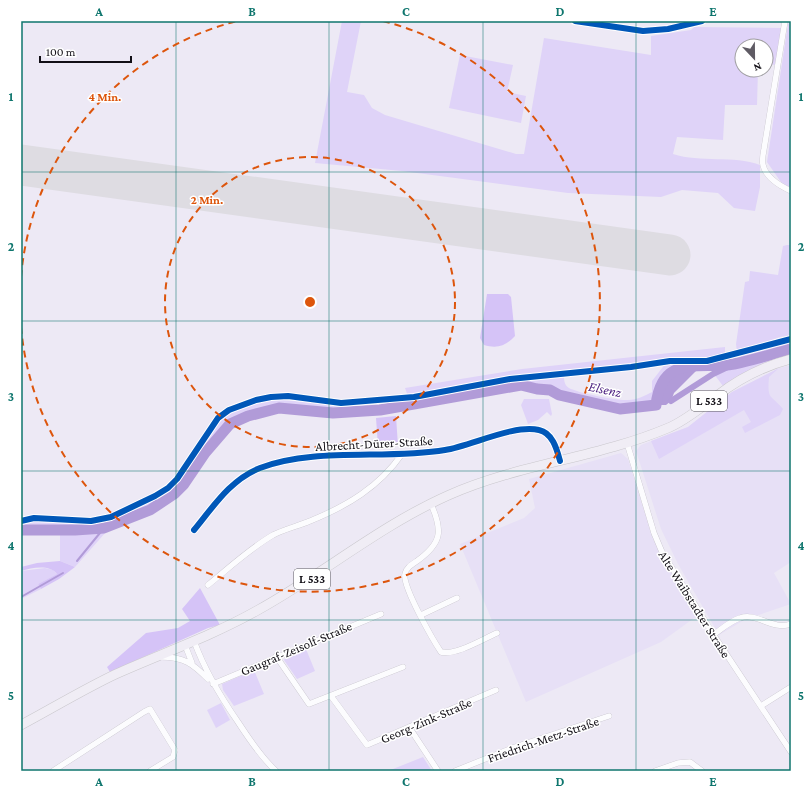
<svg xmlns="http://www.w3.org/2000/svg" width="812" height="792" font-family="'Crimson Pro',serif">
<style>
.built{fill:#e7e0f6}
.green{fill:#dfd3f8;fill-rule:evenodd}
.forest{fill:#d5c3f7}
.water{fill:#b19bd8}
.lines{fill:none;stroke-linecap:round;stroke-linejoin:round}
.stream{stroke:#b19bd8;stroke-width:2}
.canal{stroke:#b19bd8;stroke-width:6}
.river{stroke:#b19bd8;stroke-width:11}
.runway{stroke:#dedce2;stroke-width:41}
.minor-tunnel{stroke:#ccc8d4;stroke-width:5.5;stroke-dasharray:5.5 3;stroke-linecap:butt}
.minor-casing{stroke:#c0bdc6;stroke-width:6}
.primary-casing{stroke:#c9c7cc;stroke-width:10}
.minor{stroke:#fcfcfe;stroke-width:5.5}
.primary{stroke:#f0edf5;stroke-width:9}
.cycleway-casing{stroke:#fff;stroke-width:8}
.cycleway{stroke:#0057b8;stroke-width:6}
.grid{fill:none;stroke:#0f766e;stroke-width:1;stroke-opacity:0.55}
.ring{fill:none;stroke:#dd550c;stroke-width:2;stroke-dasharray:7 5}
.labels{text-anchor:middle;stroke-width:3;stroke-linejoin:round;paint-order:stroke}
.shield{fill:#fff;stroke:#59575c;stroke-width:1}
.shield-label{font-size:12px;font-weight:bold;fill:#120f16}
.street-label{font-size:13px;fill:#120f16;stroke:#fff}
.water-label{font-size:14px;font-style:italic;fill:#4a1e7f;stroke:#fff}
.centre{fill:#dd550c;stroke:#fff;stroke-width:2}
.ring-label{font-size:12px;text-anchor:middle;font-weight:bold;fill:#dd550c;stroke:#fff;stroke-width:3;stroke-linejoin:round;paint-order:stroke}
.neatline{fill:none;stroke:#0f766e;stroke-width:1.5}
.grid-label{font-size:13px;text-anchor:middle;font-weight:bold;fill:#0f766e}
</style>
<rect width="100%" height="100%" fill="#ede9f5"/>
<path class="built" d="M791 365V562L774 573 791 604 744 620 719 635 678 564 661 529 636 451 641 445 688 427 732 392 779 368Z
M621 453 628 459 653 539 697 616 661 642 526 702 460 544 524 518 535 508 529 479Z"/>
<path class="green" d="M342 21H361L347 92 364 95 372 108 385 115 516 154H524L544 38 651 55V36L691 30 694 27 781 28 777 65 766 64V46H742V70H762H758L757 105H725L723 140 677 137 673 154C701 163 733 155 760 165V187L755 211 734 208 718 193 682 190 661 197 568 193 402 171 315 163Z
M791 21V187L783 185 767 162 788 24Z
M460 55 513 65 507 92 526 96 521 123 449 108Z
M787 245H791V335L780 337 745 349 791 337V355L738 377 723 386 714 374 745 362 737 352 736 344 745 282 749 281 750 271 778 275 783 246Z
M725 347V360L681 362 684 367C664 378 659 383 655 406L639 410 601 409 560 397 522 389 489 392 398 411 363 415 280 408 248 417 231 424 207 452 185 486 159 505 125 524 106 532 75 567 60 561V532L21 534V521L34 518 91 521 111 517 155 496 168 488 177 479 192 454 226 415 242 406 271 399 360 407 410 402 405 388 522 369ZM666 363 652 381V392C644 396 637 400 628 400 618 401 578 393 569 388 565 386 564 381 564 377Z
M779 368 769 377C767 401 771 394 783 409L780 415 745 433 742 427 751 422 744 410 659 459 651 441 688 427 732 392Z
M524 399H549L552 414 551 416 547 412 538 420 528 424 521 405Z
M45 568 53 570 57 574 38 584 41 589 21 599V571Z
M306 649 315 671 297 679 284 660 287 656Z
M254 670 264 694 234 706 223 690 222 684Z
M221 703 230 720 216 728 207 710Z
M423 757 432 771H388Z"/>
<path class="forest" d="M487 294H508L511 297 515 336C506 346 497 349 484 345L480 338Z
M396 416 398 446H378L376 418Z
M60 561 75 567 59 579 41 589 38 584 57 574C49 564 32 568 21 571V567L37 563Z
M200 588 220 625 208 628 110 672 107 667 146 633 178 628 190 621 182 609Z"/>
<path class="water" d="M702 365 674 393 671 401 666 405H656C659 376 674 366 702 365Z"/>
<g class="lines">
<path class="stream" d="M77 561 104 528
M21 597 63 573"/>
<path class="canal" d="M671 401 713 374 734 364"/>
<path class="river" d="M21 530H75L104 528 150 510 174 494 184 484 205 453 230 424 248 416 279 408 333 413 380 410 521 385 537 389 550 390 559 395 620 409 656 405C662 353 699 370 734 364 753 360 772 354 791 349"/>
<path class="runway" d="M21 165 670 255"/>
<path class="minor-tunnel" d="M733 355 791 339"/>
<defs>
<path id="minor" d="M575 21 643 31 668 29 702 21
M785 21 764 149C763 154 762 161 763 165 766 178 780 186 791 191
M627 443 654 533 662 552 713 634 791 752
M431 504C443 531 442 543 417 561 411 565 406 568 405 574 402 586 433 640 441 652 455 656 483 639 497 633
M194 530C213 507 231 479 260 468 315 447 386 460 445 450 471 446 514 424 539 430 553 433 557 450 560 461
M208 585C229 568 249 549 273 535 285 529 298 526 310 521 347 506 379 487 402 454
M421 615 457 598
M713 635C722 629 730 621 740 618 757 612 773 631 791 624
M194 641C205 671 220 696 238 722 249 739 261 757 276 771
M185 645 192 663
M276 656 309 704 403 667
M161 657C184 657 192 663 208 679
M213 684 381 614
M331 696 367 745 496 690
M761 706 791 687
M409 727 438 771
M53 771 144 712 150 709 175 750 173 757 150 771
M455 771 515 747 609 716
M655 771 678 763 690 762 702 771"/>
<path id="primary" d="M21 725C53 708 84 689 116 674 163 653 212 636 258 610 323 574 381 525 449 495 519 464 597 458 668 428 687 420 701 407 718 395 740 378 764 366 791 359"/>
</defs>
<use href="#minor" class="minor-casing"/>
<use href="#primary" class="primary-casing"/>
<use href="#minor" class="minor"/>
<use href="#primary" class="primary"/>
<defs>
<path id="cycleway" d="M575 21 643 31 668 29 702 21
M21 521 34 518 91 521 111 517 155 496 168 488 177 479 218 418 229 410 256 400 271 397 288 396 341 403 414 397 510 379 631 367 670 361H707L791 339
M194 530C213 507 231 479 260 468 315 447 386 460 445 450 471 446 514 424 539 430 553 433 557 450 560 461"/>
</defs>
<use href="#cycleway" class="cycleway-casing"/>
<use href="#cycleway" class="cycleway"/>
</g>
<path class="grid" d="M176 21V771M329 21V771M483 21V771M636 21V771M21 172H791M21 321H791M21 471H791M21 620H791"/>
<g class="ring">
<circle cx="310" cy="302" r="145"/>
<path d="M21 277A290 290 0 0 1 237 21M383 21A290 290 0 1 1 21 327"/>
</g>
<g class="labels">
<g class="shield">
<rect x="691" y="391" width="36" height="20" rx="3"/>
<rect x="294" y="569" width="36" height="20" rx="3"/>
</g>
<g class="shield-label">
<text x="709" y="405">L 533</text>
<text x="312" y="583">L 533</text>
</g>
<g class="street-label">
<text transform="translate(374 443) rotate(-3)" y="5">Albrecht-Dürer-Straße</text>
<text transform="translate(695 604) rotate(58)" y="5">Alte Waibstadter Straße</text>
<text transform="translate(296 648) rotate(-23)" y="5">Gaugraf-Zeisolf-Straße</text>
<text transform="translate(426 720) rotate(-23)" y="5">Georg-Zink-Straße</text>
<text transform="translate(543 739) rotate(-19)" y="5">Friedrich-Metz-Straße</text>
</g>
<g class="water-label">
<text transform="translate(605 389) rotate(12)" y="5">Elsenz</text>
</g>
</g>
<circle cx="310" cy="302" r="6" class="centre"/>
<g class="ring-label">
<text x="105" y="101">4 Min.</text>
<text x="207" y="204">2 Min.</text>
</g>
<rect width="812" height="792" fill="none" stroke="#ffffff" stroke-width="44"/>
<g transform="translate(754 58) rotate(158)"><circle r="19" fill="#ffffff" stroke="#a09fa2"/>
<path d="M0-3L7 15L0 10L-7 15Z" fill="#5f5b64"/>
<text y="-6" font-size="11" font-weight="bold" text-anchor="middle" fill="#120f16">N</text>
</g>
<path d="M40 56v6h91v-6" fill="none" stroke="#120f16" stroke-width="2"/>
<text x="46" y="56" font-size="12" fill="#120f16" stroke="#ffffff" stroke-width="3" paint-order="stroke">100 m</text>
<rect x="22" y="22" width="768" height="748" class="neatline"/>
<g class="grid-label">
<text x="99" y="16">A</text>
<text x="252" y="16">B</text>
<text x="406" y="16">C</text>
<text x="560" y="16">D</text>
<text x="713" y="16">E</text>
<text x="11" y="101">1</text>
<text x="801" y="101">1</text>
<text x="11" y="251">2</text>
<text x="801" y="251">2</text>
<text x="11" y="401">3</text>
<text x="801" y="401">3</text>
<text x="11" y="550">4</text>
<text x="801" y="550">4</text>
<text x="11" y="700">5</text>
<text x="801" y="700">5</text>
<text x="99" y="786">A</text>
<text x="252" y="786">B</text>
<text x="406" y="786">C</text>
<text x="560" y="786">D</text>
<text x="713" y="786">E</text>
</g>
</svg>
